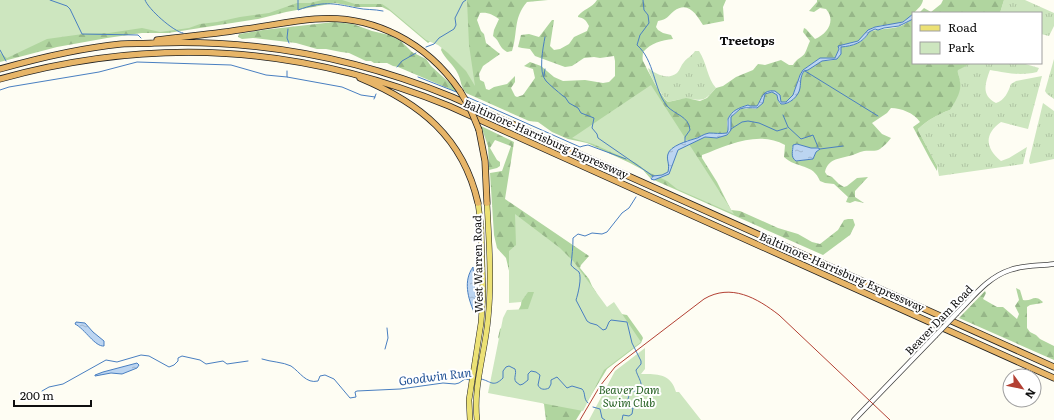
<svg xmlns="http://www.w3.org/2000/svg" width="1054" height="420" font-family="Literata,serif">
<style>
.grass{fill:url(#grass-tufts)}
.forest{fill:url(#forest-firs);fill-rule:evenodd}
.park{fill:#cde6bf}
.water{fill:url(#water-ripples);stroke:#497fc1}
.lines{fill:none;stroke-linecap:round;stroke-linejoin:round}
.stream{stroke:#497fc1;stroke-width:1}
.minor-casing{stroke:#424242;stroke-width:5.5}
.major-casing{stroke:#202020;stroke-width:6}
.highway-casing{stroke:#202020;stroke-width:7}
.minor{stroke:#fff;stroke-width:4}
.major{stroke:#ece175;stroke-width:5}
.highway{stroke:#e7b568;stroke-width:5.5}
.tram{stroke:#b34033;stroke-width:1}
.minor-bridge-casing{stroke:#424242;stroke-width:5.5;stroke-linecap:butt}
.highway-bridge-casing{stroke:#202020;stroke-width:7;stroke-linecap:butt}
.minor-bridge{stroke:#fff;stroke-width:4}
.highway-bridge{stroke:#e7b568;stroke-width:5.5}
.labels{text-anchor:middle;stroke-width:4;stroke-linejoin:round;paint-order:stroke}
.street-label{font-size:11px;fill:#0f0f0f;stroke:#fff}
.park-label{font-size:11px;font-style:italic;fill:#286225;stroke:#fff}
.neighbourhood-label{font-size:12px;font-weight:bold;fill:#0f0f0f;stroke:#fff}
.water-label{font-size:12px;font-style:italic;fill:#235396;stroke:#fff}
</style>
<defs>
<pattern id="grass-tufts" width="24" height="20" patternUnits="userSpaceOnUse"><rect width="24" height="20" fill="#cde6bf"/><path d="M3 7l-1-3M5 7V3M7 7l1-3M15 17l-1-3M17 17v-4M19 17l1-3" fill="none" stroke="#afc4a3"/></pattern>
<pattern id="forest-firs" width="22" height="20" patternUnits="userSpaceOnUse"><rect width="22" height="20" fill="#b0d59f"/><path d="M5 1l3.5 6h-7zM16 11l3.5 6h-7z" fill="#96b688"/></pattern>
<pattern id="water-ripples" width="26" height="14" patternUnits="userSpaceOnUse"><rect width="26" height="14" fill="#bcd5f1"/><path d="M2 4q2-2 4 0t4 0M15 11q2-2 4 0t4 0" fill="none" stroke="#a0b6cd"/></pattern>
</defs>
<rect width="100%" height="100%" fill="#fefdf3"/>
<path class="grass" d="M1004 0H1025L1054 13V26L1049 36 1041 34V13H1000Z
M695 51H699C707 63 707 78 716 88 703 102 705 100 688 99 682 98 674 101 668 102 663 97 649 75 648 68 655 73 667 81 677 73 680 70 681 65 684 62 687 58 692 56 695 51Z
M1054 59V99L1047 94 1045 91Z
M972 63H1022L1039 68 1037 72C1019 76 1008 73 990 70 985 84 981 95 996 103 1005 100 1008 92 1011 84L1016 81 1042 76 1028 129 1001 122C984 134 985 148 1001 161L1009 158 1027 147 1023 164 939 176 937 166 919 132 918 129C928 120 938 114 950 110L960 82 957 75 958 69Z
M1043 103 1054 111V159L1030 164 1029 161Z"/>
<path class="forest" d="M0 0H548L527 2C513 18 518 33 512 51L507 52C498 47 501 42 493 36L494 30 499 19C493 15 488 12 480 13L477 20 481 31 484 34 486 43 500 54 483 66 479 74 480 80 484 82 486 89 489 90 494 87 507 84 515 76V82L511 88 515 96 517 97 523 95 535 78 533 69 524 66 530 62 541 66 554 77 563 81 585 80 603 83 609 82 615 76V61L614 56 600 58 594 57 584 58 572 66 565 67 535 56 530 49 522 48 518 47 521 35 529 34 539 37 552 20H554L550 46 554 50 560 49 569 44 574 37 587 31 589 26C586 20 584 18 578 17V16C583 9 592 8 597 0H726L723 7 724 21 703 25C697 15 688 0 674 11 667 17 668 19 658 21L656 27 658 30 663 33 671 35 673 39C662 40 651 43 643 52 643 55 642 58 643 61 648 71 660 95 668 102L686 98 700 101 707 98 716 88 723 86 736 77 753 70 758 64 765 65 781 60 789 65H793C796 59 803 57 805 53 807 49 808 45 810 41L803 32 804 28 806 29 815 39C828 34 836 20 826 9L820 8 814 12 809 11 817 2V0H925H923C922 6 918 8 914 13 900 28 893 22 875 27 866 29 865 37 858 41 852 44 844 43 838 47L839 49 835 58H820L803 70 799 77 793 95 786 102H781L778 94 769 91 761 98V100L757 106H749L748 105C739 108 728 112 727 123 727 128 729 129 727 133L704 135 694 139 685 141 668 172 651 177V179L643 170 630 163 587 143 568 139 552 132 538 122 529 121 466 93C461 88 461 80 458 74 454 65 445 59 441 50L444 41 436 37 428 43 390 11 382 7H356L335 3 286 12 258 19 168 33H142L107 38 57 47 0 62Z
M943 0H1004L1000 13H919L924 8 931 12 941 4Z
M913 19V63H972L958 70C957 75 960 77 960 82 962 92 955 102 950 110 938 114 928 120 918 129L919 132 937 166V171L930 159 913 127 920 122C914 113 901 108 891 108L887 113 872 123 882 134 891 138C888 142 884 146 880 149 875 152 870 150 864 151 859 152 854 155 849 156 838 159 828 159 825 172L827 175 832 177 839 184 844 187 847 186 857 178 868 177 855 191V197L864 203 855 201 850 203 846 202 848 197 834 184 825 183 820 181C813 163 797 169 784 157L785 145C759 130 728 145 702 155V158L717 182 731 210 740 211 778 228 798 234 812 242 820 244 838 230 844 220 848 219H853L855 225 850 235 823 255 654 180 657 178 663 177 685 145 705 137 717 138 727 135 731 130V117L742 108 746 109 749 108 756 109 758 107 763 103 765 94 773 92 777 95 778 100 780 104 789 103 799 91 800 79 804 71 822 61 834 60 841 54V47C853 45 863 44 869 32 879 28 890 30 901 26 905 24 909 21 913 19ZM797 144 813 149 820 148 816 152 813 159 796 161C791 155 792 152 793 145Z
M334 22 353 24 372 31 389 35 401 41 412 52 426 59 431 66 454 87 459 93 398 67 393 66 387 63H374L371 61H366L349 53 341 52 326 49H317L296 43 253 38 242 39 238 37 239 34 263 30Z
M481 126 514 142 505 199 589 256 581 265 580 268 589 279 592 286 596 292 599 305 621 314 627 315 642 336 643 338 641 343 607 369 576 420H546L544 404 541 401 502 340 498 338 500 329 516 315 521 305 522 295 510 275 506 258 497 248 494 235 490 173 502 171 511 146 495 140 490 148 497 160 500 162V166L497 168 489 170 488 146Z
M1016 288 1020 290 1023 300C1032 302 1034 293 1043 302L1042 303 1030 305 1027 307V328L1030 332 1036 335 1040 339 1054 346V360L959 318 985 291 986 293 983 299 997 307H1003L1017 319 1019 314 1015 306 1019 300Z"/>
<path class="park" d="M0 0H340H322L310 3H297L269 13 240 17 217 22 200 24 189 28 160 32 142 28 109 33 83 34 47 39 7 58 0 53Z
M342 0H467L469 45 475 86 466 71 448 53 438 45 426 40 388 8 382 4H355Z
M651 85 734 214 677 189 667 181 646 171 636 163 593 144 572 138Z
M515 214 560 248 574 262 607 307 614 302 641 342 604 370 583 411 488 393 503 318 507 310 528 309 534 292H528L521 302 509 303V251L516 245Z
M645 348V369L641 374C656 374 671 373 676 392H679L701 420H589L615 371Z"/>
<path class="water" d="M913 14V19L899 26 884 28 878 30 875 29 869 32C863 43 853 46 841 47V54L837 59 822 61 808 70 804 71C800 77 801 81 800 88 799 96 789 105 781 104L778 100 777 95 772 92 765 94 763 103 757 108C751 108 745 107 740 109L731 117V130L727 135 717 138 705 137 678 150 669 174 654 180 651 179 653 176 662 175 668 172C670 163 666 160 668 154 670 146 687 141 694 139 699 138 703 134 709 133 715 133 720 134 727 133L728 130V119C732 110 739 108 748 105L750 106H757C762 99 762 89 775 91L780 95 781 102H786L793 95 800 75 803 70 820 58H835L839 49 838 46 858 41 868 30 875 27 903 22Z
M797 144 811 148H818L820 149 816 152 813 159 796 161C790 157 793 151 793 145Z
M473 267 476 303 474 312C468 298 463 281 473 267Z
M76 322 85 323 93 332 104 341V346C95 347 85 329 75 324Z
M137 363 139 365 137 368 122 374 111 373 95 376V375L103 372Z"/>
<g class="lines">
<path class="stream" d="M50 0 67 6 70 9 82 34 138 35 141 38
M145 0C148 9 174 32 183 33
M298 0V10C323 1 332 3 357 8 365 10 374 9 383 11
M643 0 644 10 648 15 649 23 640 35 637 45C655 61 653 88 667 106 675 115 689 116 690 130L685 137V142
M288 29 287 38 289 43
M545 37C543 48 538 72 546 81 551 86 557 91 563 96L565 97 569 103 578 108 581 113 594 118 592 128 597 134 598 138 653 176
M426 47 434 44 439 38 454 29 456 25 455 18 463 2 466 0
M0 50 6 61
M397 67 402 61 416 53
M287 71V77L342 87 361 95 375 97
M805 71 878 116
M544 76 545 69
M418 77 459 93
M0 90 9 87 99 72 137 62 231 65 266 75 287 77
M465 96 580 147 583 146 588 145 626 159
M374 99 376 94
M783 115 788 127 801 139 813 135 818 147
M731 129 742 122 748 121 759 123 777 131 787 128
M820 149 843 146
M385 349 388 338 387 328
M262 359C271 362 283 362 291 366 300 372 306 384 318 381L320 376 325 375 334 379 350 398 356 397 355 392 357 391 400 389 443 383 455 384 459 383 465 379 470 380
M481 379C491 381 493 388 503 378V371L506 367 509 366 515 369C517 374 513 378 516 382L520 385 523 384 528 380V374L531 371 536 372 540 375 538 385C540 390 545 390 549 388L551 384V380L557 377 567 388 572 386 582 389C586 393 583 399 588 403
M42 391 49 387 63 384 106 360 117 362 141 355 149 356 169 367 174 365 178 361V358L182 356 200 360 206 364 223 361 227 364 248 361
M593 407 600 409 602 418 605 420
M622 420 623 415 629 416 632 414 633 408H627L626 406 630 392C632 391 634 391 636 391 647 387 637 377 636 370L641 364V361L632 343 627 322 611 320 609 322 606 329 603 330 597 325 590 323 587 321 576 300C578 294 582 278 579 272 577 270 573 268 571 265 572 256 573 247 573 238L578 234 585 236 592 233 602 234 607 232 622 213 629 208 636 197"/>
<defs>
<path id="minor" d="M957 313C973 297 988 277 1010 270 1024 265 1040 266 1054 264
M854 420 935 336"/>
<path id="major" d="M470 420 469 400 481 323 483 295 481 226 478 203
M477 420C473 387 485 353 488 319 492 281 489 241 487 203"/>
<path id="highway" d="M157 40C187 36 216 34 245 29 268 26 291 21 315 19 374 14 427 43 460 91
M0 69C39 58 81 48 121 44 132 43 144 44 154 43 257 39 357 58 452 97L1054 367
M360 78C420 103 463 137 478 203
M0 79C155 36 299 45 449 106L1054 378
M479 130 485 161 487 203"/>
</defs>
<use href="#minor" class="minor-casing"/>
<use href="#major" class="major-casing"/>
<use href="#highway" class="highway-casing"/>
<use href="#minor" class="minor"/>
<use href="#major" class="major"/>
<use href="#highway" class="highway"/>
<path class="tram" d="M580 420 600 386 615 367 704 299C731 283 757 298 779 315L890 420"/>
<defs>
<path id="minor-bridge" d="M935 336 957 313"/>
<path id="highway-bridge" d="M460 91 470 108 479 130"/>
</defs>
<use href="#minor-bridge" class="minor-bridge-casing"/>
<use href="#highway-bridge" class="highway-bridge-casing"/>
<use href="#minor-bridge" class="minor-bridge"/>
<use href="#highway-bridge" class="highway-bridge"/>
</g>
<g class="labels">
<g class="street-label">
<text transform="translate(546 139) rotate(24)" y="4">Baltimore-Harrisburg Expressway</text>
<text transform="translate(478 264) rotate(-91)" y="4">West Warren Road</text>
<text transform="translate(842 272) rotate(24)" y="4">Baltimore-Harrisburg Expressway</text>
<text transform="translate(939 320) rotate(-46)" y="4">Beaver Dam Road</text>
</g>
<g class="park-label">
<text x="629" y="394">Beaver Dam<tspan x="629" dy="13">Swim Club</tspan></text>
</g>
<g class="neighbourhood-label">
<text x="747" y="45">Treetops</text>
</g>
<g class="water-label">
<text transform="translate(435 377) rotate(-7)" y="4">Goodwin Run</text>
</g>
</g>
<rect x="912" y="12" width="130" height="52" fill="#ffffff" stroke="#9f9f9f"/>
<rect x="920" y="25" width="20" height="6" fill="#ece175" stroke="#9f9f9f"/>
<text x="948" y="32" font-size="12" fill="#0f0f0f">Road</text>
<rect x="920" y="42" width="20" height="12" fill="#cde6bf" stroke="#9f9f9f"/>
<text x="948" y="52" font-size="12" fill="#0f0f0f">Park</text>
<g transform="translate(1022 388) rotate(123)"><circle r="19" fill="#ffffff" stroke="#9f9f9f"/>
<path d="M0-3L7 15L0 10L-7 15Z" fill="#b34033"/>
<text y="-6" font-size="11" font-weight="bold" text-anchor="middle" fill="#0f0f0f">N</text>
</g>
<path d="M14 400v6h77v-6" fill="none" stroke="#0f0f0f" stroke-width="2"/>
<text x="20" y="400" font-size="12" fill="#0f0f0f" stroke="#ffffff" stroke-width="3" paint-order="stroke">200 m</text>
</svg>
